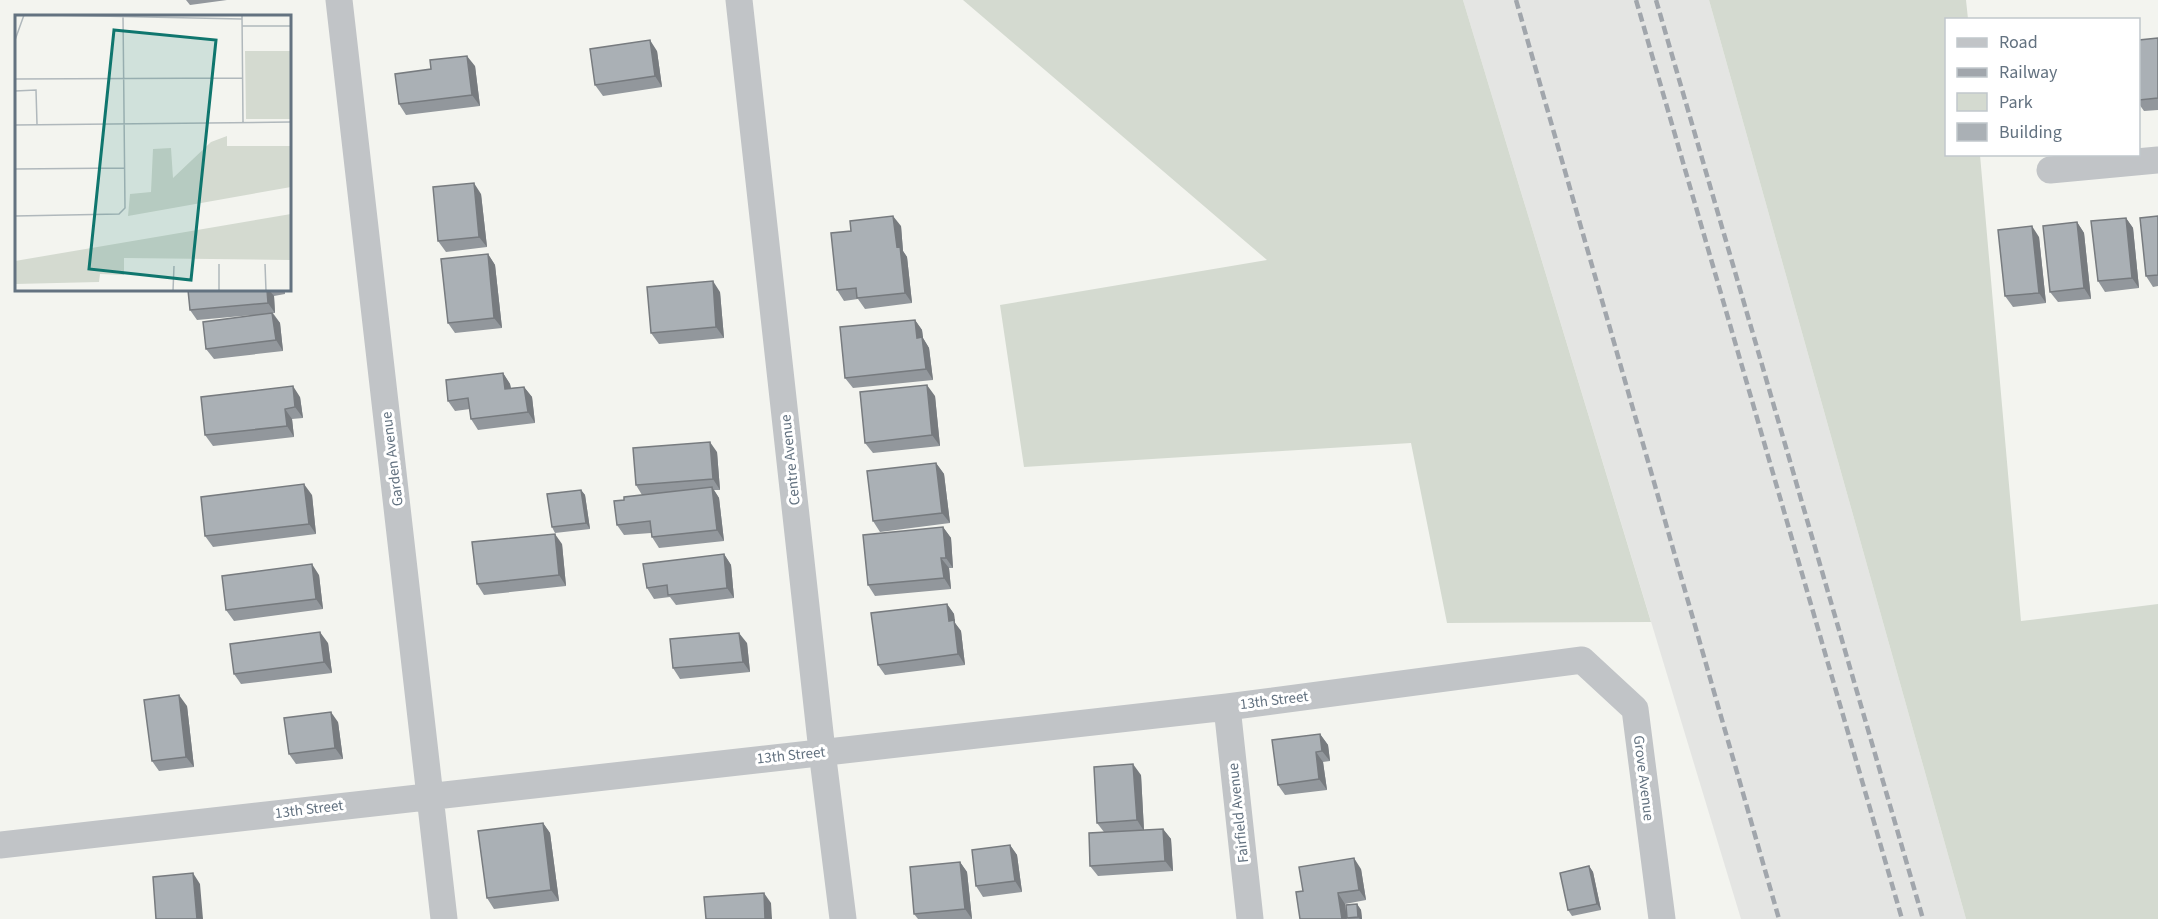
<svg xmlns="http://www.w3.org/2000/svg" width="2158" height="919" font-family="'Source Sans 3',sans-serif">
<style>
.built{fill:#e4e5e3}
.green{fill:#d4dad0}
.lines{fill:none;stroke-linecap:round;stroke-linejoin:round}
.minor{stroke:#c1c4c7;stroke-width:27}
.rail{stroke:#a1a6ac;stroke-width:4.5;stroke-dasharray:9 4.5;stroke-linecap:butt}
.wall{fill:#92979c}
.shaded-wall{fill:#777b7f}
.building{fill:#aab0b5;stroke:#777b7f;stroke-width:1.5}
.labels{text-anchor:middle;stroke-width:6;stroke-linejoin:round;paint-order:stroke}
.street-label{font-size:15px;fill:#637280;stroke:#fff}
.inset-road{fill:none;stroke:#b0b8bc;stroke-width:1.5}
.view{fill:#0f766e;fill-opacity:0.15;stroke:#0f766e;stroke-width:3}
.inset-edge{fill:none;stroke:#637280;stroke-width:3}
</style>
<rect width="100%" height="100%" fill="#f3f4ef"/>
<path class="built" d="M1463 0H1709L1966 919H1741Z"/>
<path class="green" d="M963 0H1463L1651 622 1447 623 1411 443 1024 467 1000 305 1267 260Z
M1709 0H1966L1968 19 1946 20V154L1980 155 2021 621 2158 604V919H1966Z"/>
<g class="lines">
<path class="minor" d="M339 0 444 919
M739 0 822 751 843 919
M2050 170 2158 160
M1227 707 1250 919
M0 845 1227 707 1582 660 1635 709 1662 919"/>
<path class="rail" d="M1516 0 1779 919
M1636 0 1902 919
M1656 0 1923 919"/>
</g>
<path class="wall" d="M186 0H227L190 5Z
M2158 38V110L2144 111 2139 104V40Z
M657 51 662 87 603 96 595 85Z
M475 66 480 106 406 115 399 104Z
M481 194 487 247 446 252 438 241Z
M2158 216V286L2153 287 2146 276Z
M2126 218 2133 228 2139 288 2105 292 2098 281Z
M2077 222 2084 233 2091 299 2058 302 2050 292Z
M901 226 903 251 907 257 912 303 865 309 858 299 844 301 837 290Z
M2039 237 2046 303 2013 307 2005 296Z
M488 254 495 265 502 328 455 333 448 323Z
M188 290H285V294L274 296 275 313H273L280 323 283 351 214 359 206 349 253 315 197 320 190 310Z
M720 292 724 338 659 344 651 333Z
M915 320 922 330 923 338 929 348 933 380 853 388 845 378Z
M503 373 510 384 511 388 524 387 532 397 535 423 478 430 471 419 470 409 455 411 448 401Z
M935 396 940 446 873 453 865 443Z
M300 397 303 418 292 419 294 437 213 446 205 435Z
M717 452 720 490H714L719 498 724 541 659 548 652 537 651 533 624 535 617 525 624 500 642 495 636 485Z
M936 463 944 474 950 523 880 532 873 521Z
M581 490 585 495 590 529 555 533 552 527Z
M312 495 316 534 213 547 205 536Z
M943 527 951 538 953 568H949L951 589 875 596 868 585Z
M562 544 566 586 484 595 477 584Z
M724 554 731 565 734 598 676 605 670 597 654 599 647 588Z
M319 575 323 609 234 621 226 610Z
M947 604 954 614 955 623 961 631 965 665 885 675 878 665Z
M328 643 332 673 241 684 234 674Z
M747 643 750 672 680 679 673 668Z
M187 706 194 767 159 771 152 761Z
M338 722 343 759 296 764 289 754Z
M1320 734 1328 745 1330 761 1323 762 1327 790 1285 795 1278 785Z
M1141 775 1144 830 1163 829 1171 839 1173 871 1098 876 1090 866 1104 832 1097 823Z
M543 823 550 833 559 901 494 909 487 898Z
M1010 845 1017 855 1022 892 983 897 976 886Z
M960 862 967 872 972 919H918L914 914Z
M1589 866 1593 872 1601 910 1572 916 1568 910Z
M1361 869 1366 900 1345 904 1346 912 1357 904 1361 910 1362 919H1348L1303 891Z"/>
<path class="shaded-wall" d="M650 40 657 51 662 87 655 76Z
M467 56 475 66 480 106 472 95Z
M474 183 481 194 487 247 479 237Z
M893 216 901 226 903 251 907 257 912 303 905 293 897 247Z
M2126 218 2133 228 2139 288 2132 278Z
M2077 222 2084 233 2091 299 2084 288Z
M2032 226 2039 237 2046 303 2039 293Z
M488 254 495 265 502 328 494 318Z
M713 281 720 292 724 338 716 327Z
M267 290H269L274 296 275 313 268 303Z
M272 313 280 323 283 351 276 340Z
M915 320 922 330 923 338 929 348 933 380 926 369 917 338Z
M503 373 510 384 513 400 505 389Z
M927 385 935 396 940 446 932 435Z
M293 386 300 397 303 418 295 407Z
M524 387 532 397 535 423 528 412Z
M285 409 292 419 294 437 287 426Z
M710 442 717 452 720 490 713 479Z
M936 463 944 474 950 523 942 513Z
M304 484 312 495 316 534 309 524Z
M712 487 719 498 724 541 717 530Z
M581 490 585 495 590 529 586 523Z
M943 527 951 538 953 568 946 558Z
M555 534 562 544 566 586 559 575Z
M724 554 731 565 734 598 727 588Z
M941 558 949 568 951 589 944 578Z
M312 564 319 575 323 609 316 599Z
M947 604 954 614 955 623 961 631 965 665 958 654 949 621Z
M320 632 328 643 332 673 324 662Z
M739 633 747 643 750 672 743 662Z
M179 695 187 706 194 767 186 757Z
M331 712 338 722 343 759 335 748Z
M1320 734 1328 745 1330 761 1322 751Z
M1316 752 1323 762 1327 790 1319 779Z
M1133 764 1141 775 1144 831 1137 820Z
M543 823 550 833 559 901 551 890Z
M1163 829 1171 839 1173 871 1165 861Z
M1010 845 1017 855 1022 892 1015 881Z
M1354 858 1361 869 1366 900 1359 890Z
M960 862 967 872 972 919 965 909Z
M1589 866 1593 872 1601 910 1597 904Z
M193 873 200 884 203 919H197Z
M764 893 771 903 772 919H765Z
M1338 893 1345 904 1347 919H1342Z
M1357 904 1361 910 1362 919H1360L1358 917Z"/>
<path class="building" d="M2158 38V98L2139 100V40Z
M650 40 655 76 595 85 590 49Z
M467 56 472 95 399 104 395 74 431 69 430 60Z
M474 183 479 237 438 241 433 187Z
M893 216 897 247 900 246 905 293 857 298 856 288 837 290 831 233 851 231 850 221Z
M2158 216V275L2146 276 2140 218Z
M2126 218 2132 278 2098 281 2091 221Z
M2077 222 2084 288 2050 292 2043 226Z
M2032 226 2039 293 2005 296 1998 230Z
M488 254 494 318 448 323 441 259Z
M713 281 716 327 651 333 647 287Z
M188 290H267L268 303 190 310Z
M272 313 276 340 206 349 203 322Z
M915 320 917 338 922 337 926 369 845 378 840 327Z
M503 373 505 389 524 387 528 412 471 419 468 398 448 401 446 380Z
M927 385 932 435 865 443 860 392Z
M293 386 295 407 285 409 287 426 205 435 201 397Z
M710 442 713 479 636 485 633 448Z
M936 463 942 513 873 521 867 471Z
M304 484 309 524 205 536 201 497Z
M712 487 717 530 652 537 650 521 617 525 614 501 624 500V497Z
M581 490 586 523 552 527 547 494Z
M943 527 946 558H941L944 578 868 585 863 535Z
M555 534 559 575 477 584 472 542Z
M724 554 727 588 668 595 667 585 647 588 643 564Z
M312 564 316 599 226 610 222 576Z
M947 604 949 621 954 620 958 654 878 665 871 613Z
M320 632 324 662 234 674 230 644Z
M739 633 743 662 673 668 670 639Z
M179 695 186 757 152 761 144 700Z
M331 712 335 748 289 754 284 718Z
M1320 734 1322 751 1316 752 1319 779 1278 785 1272 740Z
M1133 764 1137 820 1097 823 1094 767Z
M543 823 551 890 487 898 478 831Z
M1163 829 1165 861 1090 866 1089 833Z
M1010 845 1015 881 976 886 972 850Z
M1354 858 1359 890 1338 893 1342 919H1300L1296 892 1303 891 1299 867Z
M960 862 965 909 914 914 910 867Z
M1589 866 1597 904 1568 910 1560 873Z
M193 873 197 919H156L153 877Z
M764 893 765 919H706L704 897Z
M1357 904 1358 917 1347 918 1346 905Z"/>
<g class="labels">
<g class="street-label">
<text transform="translate(392 459) rotate(-97)" y="5">Garden Avenue</text>
<text transform="translate(790 460) rotate(-96)" y="5">Centre Avenue</text>
<text transform="translate(1274 700) rotate(-7)" y="5">13th Street</text>
<text transform="translate(791 755) rotate(-6)" y="5">13th Street</text>
<text transform="translate(1644 778) rotate(83)" y="5">Grove Avenue</text>
<text transform="translate(309 809) rotate(-7)" y="5">13th Street</text>
<text transform="translate(1238 813) rotate(-96)" y="5">Fairfield Avenue</text>
</g>
</g>
<g transform="translate(15 15)">
<rect width="276" height="276" fill="#f3f4ef"/>
<path d="M230 36H276V104H231ZM212 121V131H276V172L113 201 115 179 136 177 138 134 156 133 158 163 196 127ZM276 199V245L109 243V260L85 259 84 267 0 269V246Z" fill="#d4dad0"/>
<path class="inset-road" d="M35 0 227 4M227 0 228 107M227 11H276M0 25 9 0M0 64 228 63M0 76 21 75 22 109M0 110 276 107M0 154 109 153M0 201 104 199 110 193 108 0M204 249V276M250 249 251 276M158 276 159 251"/>
<path class="view" d="M99 15 201 25 176 265 74 254Z"/>
<rect width="276" height="276" class="inset-edge"/>
</g>
<rect x="1945" y="18" width="195" height="138" fill="#ffffff" stroke="#c1c7cc" stroke-width="1.5"/>
<rect x="1957" y="38" width="30" height="9" fill="#c1c4c7" stroke="#c1c7cc" stroke-width="1.5"/>
<text x="1999" y="48" font-size="18" fill="#637280">Road</text>
<rect x="1957" y="68" width="30" height="9" fill="#a1a6ac" stroke="#c1c7cc" stroke-width="1.5"/>
<text x="1999" y="78" font-size="18" fill="#637280">Railway</text>
<rect x="1957" y="93" width="30" height="18" fill="#d4dad0" stroke="#c1c7cc" stroke-width="1.5"/>
<text x="1999" y="108" font-size="18" fill="#637280">Park</text>
<rect x="1957" y="123" width="30" height="18" fill="#aab0b5" stroke="#c1c7cc" stroke-width="1.5"/>
<text x="1999" y="138" font-size="18" fill="#637280">Building</text>
</svg>
